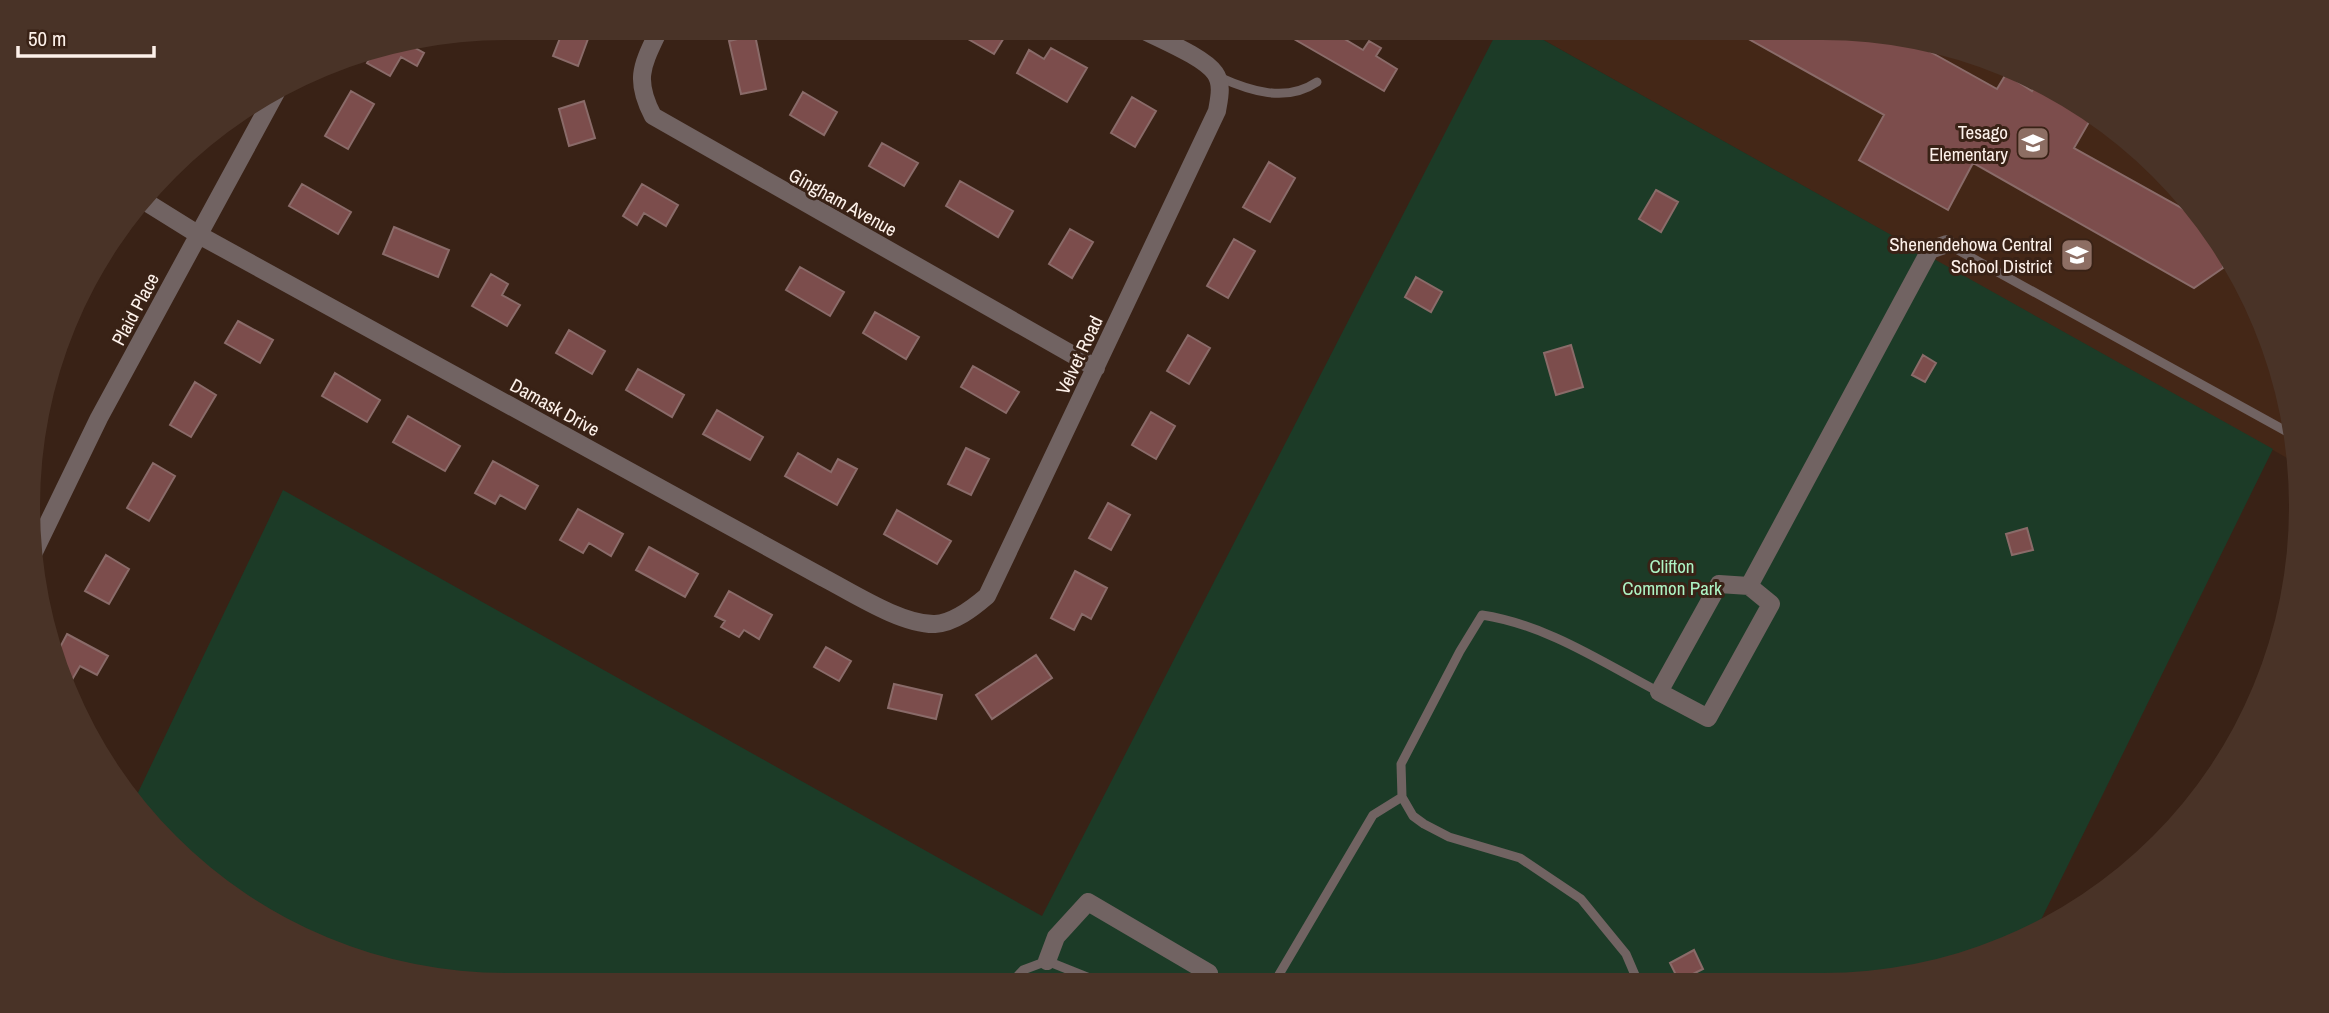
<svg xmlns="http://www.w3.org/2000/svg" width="2329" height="1013" font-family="'Archivo Narrow',sans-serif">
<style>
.built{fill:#442717}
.green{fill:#1c3b27}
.building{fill:#7c4d4c;stroke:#8a6b69;stroke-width:2}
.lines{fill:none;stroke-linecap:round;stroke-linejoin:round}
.service{stroke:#716362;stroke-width:9}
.minor{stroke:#716362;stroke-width:18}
.labels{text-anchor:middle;stroke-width:6;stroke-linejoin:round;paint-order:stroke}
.poi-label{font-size:19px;fill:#fdf1ea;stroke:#392216;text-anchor:end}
.street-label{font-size:19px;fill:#fdf1ea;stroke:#392216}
.park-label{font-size:19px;fill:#aef4c5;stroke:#392216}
</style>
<rect width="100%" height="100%" fill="#392216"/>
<path class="built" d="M1522 28H1823L1977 54 2062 92 2138 147 2202 216 2252 295 2285 383 2298 464Z"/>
<path class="green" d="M1499 28H1522L2273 449 2033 936 1885 981 507 985 352 959 215 886 147 822 133 803 283 490 1042 916Z"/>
<path class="building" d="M564 28H592L578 66 553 56Z
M949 28H1010L994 54Z
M1275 28H1326L1363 50 1369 41 1381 48 1376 56 1397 69 1384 91Z
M1729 28H1823L1930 46 1927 50 1997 89 2006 74 2032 91 2038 81 2062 92 2093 115 2074 148 2198 217 2200 213 2224 250 2223 268 2194 288 1973 163 1948 210 1859 160 1884 115Z
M755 35 766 89 741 94 729 41Z
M408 44 424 53 417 66 401 57 390 76 367 63 374 50Z
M1051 48 1087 68 1067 102 1017 73 1029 50 1044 59Z
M351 91 374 104 348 149 325 136Z
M803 92 837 112 824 135 790 115Z
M1132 97 1156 111 1135 147 1111 133Z
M584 101 595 138 569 146 559 109Z
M882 143 918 163 904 186 869 166Z
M1269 162 1295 178 1270 222 1243 207Z
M960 181 1013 211 998 237 946 206Z
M302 184 351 212 338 234 289 206Z
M642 184 678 205 666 226 644 213 637 225 623 216Z
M1656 190 1678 202 1661 232 1639 219Z
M394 227 449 250 438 277 383 254Z
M1070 229 1093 242 1072 278 1049 264Z
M1234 239 1255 251 1228 298 1207 286Z
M800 267 844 292 830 316 786 290Z
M491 274 508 284 502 295 520 305 507 326 472 306Z
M1416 277 1442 292 1431 312 1405 297Z
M875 312 919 337 906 359 863 333Z
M238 321 273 340 260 363 225 343Z
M569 330 605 351 592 374 556 353Z
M1188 335 1210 348 1189 384 1167 371Z
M1571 345 1583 387 1556 395 1544 353Z
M1923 355 1936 363 1925 382 1912 375Z
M973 366 1019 392 1006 413 961 387Z
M638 369 684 395 672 417 626 390Z
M335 373 380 400 367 422 322 396Z
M195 382 216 395 191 437 170 425Z
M717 410 763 437 750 460 703 434Z
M1151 412 1175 426 1156 459 1132 445Z
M408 416 460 446 445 471 393 442Z
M966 448 989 459 971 495 948 484Z
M798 453 831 472 838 459 857 469 837 505 785 476Z
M493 461 538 486 525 509 500 495 495 504 475 493Z
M153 463 175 476 149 521 127 508Z
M1108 503 1130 515 1111 550 1089 538Z
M578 509 623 534 611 556 589 543 583 553 560 540Z
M897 510 951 541 937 564 884 534Z
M2027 528 2033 550 2012 555 2006 534Z
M649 547 698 574 685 597 636 570Z
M106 555 129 569 109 604 85 591Z
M1075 571 1107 588 1091 619 1082 614 1074 630 1051 618Z
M729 591 772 615 759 639 744 630 739 637 721 627 725 621 715 616Z
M67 634 108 656 97 675 80 666 69 685 57 653Z
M826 647 851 661 839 681 814 667Z
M1036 655 1052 678 992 719 976 695Z
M894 684 942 695 936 719 888 708Z
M1694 950 1703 969 1679 981 1670 963Z"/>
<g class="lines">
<path class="service" d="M1219 77C1250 91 1286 103 1317 82
M1947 244 2293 435
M1402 797 1413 816 1424 824 1449 837 1520 858 1581 899 1626 954 1638 982
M1011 983 1023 970 1047 961 1102 983
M1274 983 1373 815 1402 797 1401 764 1460 651 1482 615C1547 625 1602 662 1659 692"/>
<path class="minor" d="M660 28C643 64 633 78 653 116L1096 368
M146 202 199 235 824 578C853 593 902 625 935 624 954 623 973 608 987 596L1217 111C1219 99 1223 84 1215 73 1203 56 1159 39 1139 28
M33 554 99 418 279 87
M1749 586 1719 584 1659 692 1708 718 1771 604 1749 586 1930 250 1947 244
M1047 961 1056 937 1088 902 1209 973 1204 983"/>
</g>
<defs>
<symbol id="school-square" viewBox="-11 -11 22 22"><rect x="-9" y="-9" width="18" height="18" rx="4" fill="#8d6e63" stroke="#392216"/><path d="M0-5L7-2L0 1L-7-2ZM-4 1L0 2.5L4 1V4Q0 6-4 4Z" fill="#fff"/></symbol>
</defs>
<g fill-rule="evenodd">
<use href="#school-square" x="2014" y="124" width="38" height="38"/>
<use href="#school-square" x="2058" y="236" width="38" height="38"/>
</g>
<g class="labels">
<g class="poi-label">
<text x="2008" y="139">Tesago<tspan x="2008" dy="22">Elementary</tspan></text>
<text x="2052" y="251">Shenendehowa Central<tspan x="2052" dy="22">School District</tspan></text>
</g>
<g class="street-label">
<text transform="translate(843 202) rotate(29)" y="7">Gingham Avenue</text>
<text transform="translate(135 309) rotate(-62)" y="7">Plaid Place</text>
<text transform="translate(1079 355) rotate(-65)" y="7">Velvet Road</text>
<text transform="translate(555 407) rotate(29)" y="7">Damask Drive</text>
</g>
<g class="park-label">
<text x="1672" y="573">Clifton<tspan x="1672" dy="22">Common Park</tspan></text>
</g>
</g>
<path d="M0 0H2329V1013H0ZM506 40H1823A466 466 0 0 1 2289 506V507A466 466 0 0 1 1823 973H506A466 466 0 0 1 40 507V506A466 466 0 0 1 506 40Z" fill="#493327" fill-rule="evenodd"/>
<path d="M18 46v10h136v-10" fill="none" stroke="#fdf1ea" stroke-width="3.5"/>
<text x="28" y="46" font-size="21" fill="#fdf1ea" stroke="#392216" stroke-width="5" paint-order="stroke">50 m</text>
</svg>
